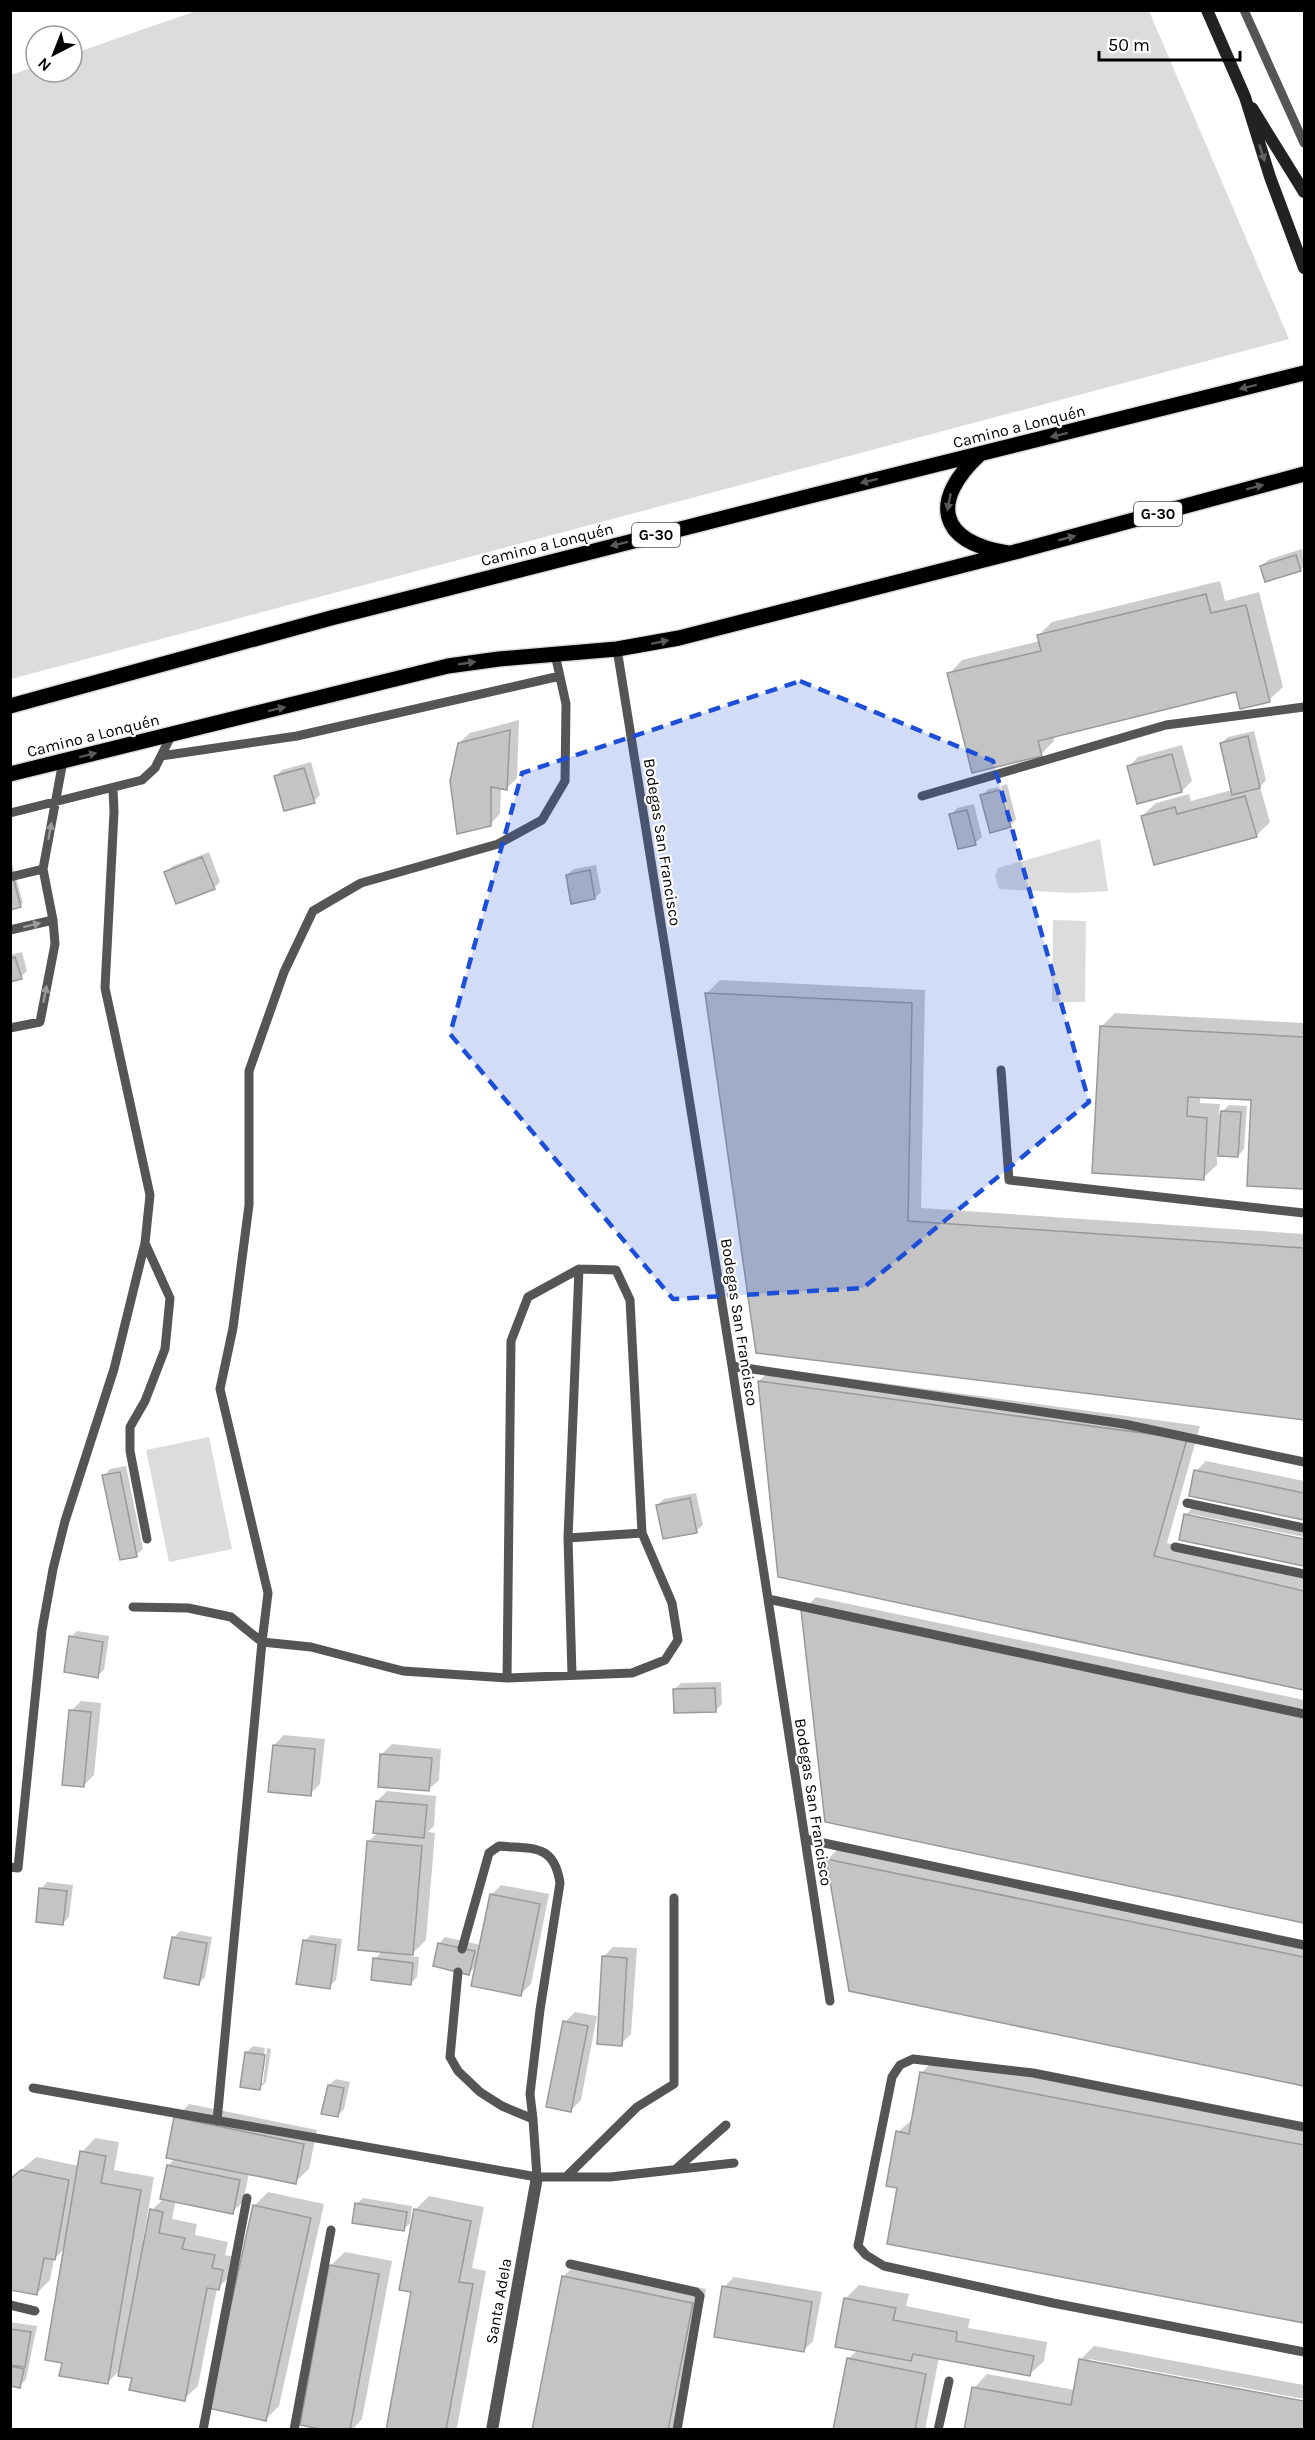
<svg xmlns="http://www.w3.org/2000/svg" width="1315" height="2440" font-family="Karla,sans-serif">
<style>
.green{fill:#dcdcdc}
.shadow{fill:#0003}
.building{fill:#c4c4c4;stroke:#999;stroke-width:1.5}
.lines{fill:none;stroke-linecap:round;stroke-linejoin:round}
.primary-casing{stroke:#dbdbdb;stroke-width:18}
.lane{stroke:#555;stroke-width:9}
.street{stroke:#555;stroke-width:12}
.secondary{stroke:#222;stroke-width:12}
.primary{stroke:#000;stroke-width:15}
.oneway{fill:#646464}
.oneway2{fill:#595959}
.oneway3{fill:#999}
.marked{fill:#1d4ed8;fill-opacity:0.2;stroke:#1d4ed8;stroke-width:4.5;stroke-dasharray:12 8;stroke-linejoin:round}
.labels{text-anchor:middle;stroke-width:4.5;stroke-linejoin:round;paint-order:stroke}
.shield{fill:#fff;stroke:#4c4c4c;stroke-width:1.5}
.shield-label{font-size:15px;font-weight:bold;fill:#000}
.street-label{font-size:16px;fill:#000;stroke:#fff}
</style>
<rect width="100%" height="100%" fill="#fff"/>
<path class="green" d="M199 10 1149 11 1289 339 11 679V75L36 66V72H72V54Z
M1100 839 1108 891 1073 893 999 889 995 875 998 868Z
M1053 920 1086 921 1085 1002H1052Z
M209 1437 232 1549 169 1562 146 1450Z"/>
<path class="shadow" d="M1302 549 1304 566 1300 570 1261 566 1268 560Z
M1220 581 1225 601 1259 592 1283 687 1269 700 1237 690 1053 735 1054 741 1041 754 949 674 962 660 1040 641 1039 635 1052 622Z
M519 720 517 778 507 788 501 787 500 814 490 824 459 743 470 733Z
M1254 731 1266 780 1260 787 1270 822 1256 836 1142 816 1156 803 1189 794 1191 801 1232 790 1221 743 1228 737Z
M1182 745 1192 781 1182 791 1128 767 1138 757Z
M311 762 320 795 314 801 275 777 282 770Z
M1007 784 1016 819 1010 826 981 796 988 789 998 787 1008 824H1011L1001 786Z
M974 804 982 837 975 843 951 815 957 808Z
M209 852 220 882 214 888 166 872 173 866Z
M10 857 23 903 10 908Z
M596 865 601 892 595 898 567 875 574 869Z
M22 952 27 971 21 977 10 980V955Z
M720 980 925 990 921 1208 1304 1234V1419L758 1352 706 994Z
M1115 1013 1304 1023V1187L1248 1184 1253 1099 1200 1096V1103L1220 1104 1219 1114 1229 1105 1247 1106 1244 1149 1238 1156 1217 1154V1165L1203 1178 1101 1027Z
M773 1368 1200 1426 1167 1543 1304 1575V1689L780 1576 759 1381Z
M1206 1461 1304 1481V1518L1191 1495 1196 1471Z
M126 1466 143 1549 136 1555 104 1476 110 1469Z
M696 1493 703 1525 696 1531 657 1505 664 1499Z
M1196 1504 1304 1527V1537L1191 1514V1517L1304 1541V1565L1181 1539 1186 1515Z
M816 1597 1304 1700V1921L827 1821 803 1610Z
M77 1631 109 1636 104 1670 97 1676 71 1637Z
M721 1682 722 1704 715 1711 675 1689 681 1683Z
M81 1701 101 1703 94 1775 84 1785 71 1711Z
M284 1735 325 1739 320 1784 310 1794 274 1745Z
M392 1744 441 1749 439 1780 428 1790 382 1754Z
M387 1791 436 1796 434 1826 428 1832 435 1833 426 1940 410 1956 419 1957 417 1977 410 1984 375 1959 382 1951 368 1842 378 1832 377 1801Z
M841 1846 1304 1941V2084L850 1990 828 1859Z
M47 1882 73 1885 69 1917 63 1923 41 1889Z
M501 1885 549 1894 531 1984 521 1994 477 1965 469 1973 439 1944 445 1937 481 1945 491 1895Z
M180 1931 212 1937 205 1977 199 1983 173 1938Z
M311 1935 342 1939 336 1980 329 1987 304 1941Z
M613 1947 637 1948 631 2034 621 2044 603 1957Z
M575 2012 597 2016 581 2100 571 2110 565 2022Z
M253 2046 265 2048 260 2083H263L267 2048 271 2049 266 2082 260 2088 246 2053Z
M935 2059 1304 2130V2322L889 2243 899 2187 898 2132 913 2119 921 2073Z
M336 2079 350 2082 344 2109 337 2116 329 2085Z
M189 2104 317 2130 309 2169 295 2182 249 2173 243 2202 232 2212 176 2200 172 2219 197 2224 195 2235 228 2242 225 2255 236 2257 232 2275 217 2288 198 2386 184 2399 134 2377 121 2369 108 2382 63 2362 66 2247 54 2259 50 2280 36 2294 20 2171 36 2157 79 2166 82 2152 95 2138 119 2142 114 2170 154 2177 143 2241H146L152 2210 164 2198 168 2166 175 2158 176 2118Z
M268 2192 324 2204 279 2406 266 2419 254 2206Z
M429 2196 484 2207 472 2268 486 2271 457 2428 455 2430H387L413 2291 415 2210Z
M363 2198 412 2206 410 2223 403 2230 357 2204Z
M345 2252 392 2261 362 2419 352 2430H331V2265Z
M577 2263 706 2289 678 2430H533L563 2277Z
M734 2277 822 2292 813 2341 803 2351 724 2287Z
M859 2285 909 2294 906 2306 970 2319 968 2328 1047 2342 1044 2361 1030 2374 939 2357 925 2430H835L848 2359 858 2350 845 2299Z
M10 2322 37 2326 26 2379 20 2386 10 2384Z
M1094 2346 1304 2385V2399L1089 2359V2362L1304 2402V2430H966L974 2388 987 2374 1075 2390 1080 2360Z"/>
<path class="building" d="M1296 555 1301 571 1265 582 1260 566Z
M1206 594 1211 613 1246 605 1270 702 1240 709 1236 692 1038 741 1042 756 972 773 947 673 1041 651 1037 635Z
M510 730 507 790 491 787V826L457 834 450 781 458 743Z
M1248 736 1260 788 1232 795 1220 743Z
M1172 754 1182 792 1137 804 1127 766Z
M304 768 315 803 284 811 274 776Z
M1000 790 1011 827 990 833 980 795Z
M1245 796 1257 837 1154 865 1141 816 1175 807 1177 814Z
M967 810 976 845 958 849 949 814Z
M202 857 215 889 176 904 164 872Z
M10 865 21 907 10 910Z
M590 870 595 899 571 904 566 875Z
M15 957 22 979 10 982V959Z
M705 993 912 1003 908 1221 1304 1248V1420L756 1353Z
M1100 1026 1304 1037V1189L1247 1186 1251 1100 1188 1097 1187 1116 1207 1118 1204 1180 1092 1173Z
M1221 1111 1241 1112 1238 1157 1218 1156Z
M758 1381 1187 1439 1154 1556 1304 1591V1690L778 1577Z
M1194 1470 1304 1493V1520L1189 1496Z
M120 1472 137 1557 120 1560 102 1475Z
M690 1498 697 1533 663 1539 656 1505Z
M1184 1514 1304 1539V1566L1179 1540Z
M801 1610 1304 1716V1923L825 1822Z
M69 1636 103 1642 98 1678 64 1672Z
M715 1688 716 1712 674 1713 673 1689Z
M69 1710 91 1712 84 1787 62 1785Z
M273 1745 315 1749 311 1796 268 1792Z
M380 1754 432 1758 429 1791 378 1787Z
M376 1801 427 1805 424 1838 373 1833Z
M367 1841 422 1846 413 1955 358 1950Z
M826 1859 1304 1957V2086L849 1991Z
M39 1888 67 1891 63 1925 36 1922Z
M490 1894 540 1904 521 1996 471 1986Z
M172 1937 207 1943 199 1985 164 1978Z
M303 1940 336 1945 330 1989 296 1984Z
M438 1943 475 1951 469 1975 433 1966Z
M602 1956 627 1958 622 2046 597 2044Z
M373 1958 413 1963 411 1985 371 1980Z
M563 2021 588 2026 571 2112 546 2107Z
M245 2052 265 2055 260 2090 240 2087Z
M920 2072 1304 2145V2323L887 2244 897 2188 886 2186 896 2131 909 2134Z
M328 2085 344 2088 338 2117 321 2114Z
M174 2117 304 2144 296 2184 166 2158Z
M80 2151 106 2156 101 2183 141 2190 108 2384 59 2376 62 2363 45 2360Z
M167 2165 240 2180 233 2214 160 2199Z
M21 2170 69 2180 55 2260 44 2258 37 2295 10 2290V2179Z
M355 2203 407 2212 404 2231 352 2223Z
M253 2205 311 2218 266 2421 208 2408Z
M150 2209 163 2212 159 2233 185 2238 182 2249 215 2255 212 2268 223 2270 219 2290 207 2288 185 2401 129 2390 132 2378 118 2376Z
M414 2209 471 2221 459 2282 473 2284 446 2430H386L411 2292 399 2290Z
M329 2265 379 2274 350 2430H324L300 2425Z
M562 2276 693 2303 668 2430H532Z
M722 2286 812 2302 804 2352 714 2337Z
M844 2298 896 2308 893 2320 957 2332 956 2341 1034 2356 1030 2376 913 2354 911 2361 835 2347Z
M10 2329 31 2332 25 2367 10 2365Z
M847 2358 926 2374 915 2430H833Z
M1079 2359 1304 2401V2430H964L972 2387 1071 2405Z
M10 2366 24 2369 20 2388 10 2386Z"/>
<g class="lines">
<defs>
<path id="primary" d="M980 454C930 500 937 542 1008 553
M10 706 331 618 802 498 1304 373
M10 774 448 666 499 659 617 649 679 638 1011 553 1304 474"/>
</defs>
<use href="#primary" class="primary-casing"/>
<path class="lane" d="M1244 10 1304 143
M617 649 732 1366 830 2001
M161 756 297 736 560 676
M922 796 1166 725 1304 707
M10 813 142 780 155 768 172 734
M10 877 43 869 63 761
M10 930 53 920
M10 1028 40 1022 55 944 53 920 43 869
M1001 1070 1009 1180 1304 1213
M145 1243 170 1298 165 1349 145 1401 130 1427V1451L147 1539
M732 1366 1124 1424 1304 1462
M1187 1503 1304 1528
M568 1538 642 1533
M1175 1547 1304 1574
M768 1599 1304 1714
M133 1607 188 1608 231 1617 262 1642 217 2121
M572 1675 568 1538 579 1269
M507 1678 511 1341 528 1297 579 1269 616 1270 630 1300 642 1533 672 1603 678 1640 665 1660 632 1673 507 1678 403 1671 311 1647 262 1642 268 1593 220 1389 233 1328 249 1205V1071L284 972 313 911 361 883 498 844 542 820 565 781 566 704 555 654
M805 1839 1304 1945
M10 1867 18 1868 42 1630 53 1569 65 1521 114 1369 145 1243 150 1195 105 988 114 812 113 789
M458 1972 450 2057 458 2071 480 2092 502 2106 533 2119 530 2094 540 2010 560 1883C554 1843 532 1849 499 1846L489 1853 462 1949
M33 2088 537 2177H610L734 2163
M533 2119 537 2177
M1304 2127 1033 2073 913 2059 900 2065 892 2077 858 2246 866 2255 884 2266 1053 2303 1304 2352
M676 2169 726 2125
M566 2177 637 2107 674 2084V1898
M570 2264 696 2292 700 2296 677 2430
M10 2305 35 2311
M203 2430 247 2198
M294 2430 331 2230
M938 2430 949 2381"/>
<path class="street" d="M492 2430 537 2177"/>
<path class="secondary" d="M1207 10 1245 97 1270 177 1304 268
M1252 108 1304 192"/>
<use href="#primary" class="primary"/>
</g>
<defs><path id="oneway-solid" d="M-6-.8H1V-3.2L6.5 0L1 3.2V.8H-6Z" transform="scale(1.5)"/></defs>
<use class="oneway" href="#oneway-solid" transform="translate(1262 153) rotate(72)"/>
<g class="oneway2">
<use href="#oneway-solid" transform="translate(1248 387) rotate(166)"/>
<use href="#oneway-solid" transform="translate(1059 435) rotate(166)"/>
<use href="#oneway-solid" transform="translate(869 481) rotate(166)"/>
<use href="#oneway-solid" transform="translate(1255 487) rotate(-15)"/>
<use href="#oneway-solid" transform="translate(949 502) rotate(101)"/>
<use href="#oneway-solid" transform="translate(1067 538) rotate(-15)"/>
<use href="#oneway-solid" transform="translate(619 544) rotate(166)"/>
<use href="#oneway-solid" transform="translate(660 642) rotate(-12)"/>
<use href="#oneway-solid" transform="translate(467 663) rotate(-9)"/>
<use href="#oneway-solid" transform="translate(277 709) rotate(-14)"/>
<use href="#oneway-solid" transform="translate(88 755) rotate(-14)"/>
</g>
<g class="oneway3">
<use href="#oneway-solid" transform="translate(50 831) rotate(-79)"/>
<use href="#oneway-solid" transform="translate(32 925) rotate(-14)"/>
<use href="#oneway-solid" transform="translate(45 994) rotate(-79)"/>
</g>
<path class="marked" d="M800 681 993 761 1089 1102 863 1288 673 1299 450 1034 522 773Z"/>
<g class="labels">
<g class="shield">
<rect x="1134" y="502" width="48" height="24" rx="4.5"/>
<rect x="632" y="523" width="48" height="24" rx="4.5"/>
</g>
<g class="shield-label">
<text x="1158" y="519">G-30</text>
<text x="656" y="540">G-30</text>
</g>
<g class="street-label">
<text transform="translate(1019 426) rotate(-14)" y="6">Camino a Lonquén</text>
<text transform="translate(547 544) rotate(-14)" y="6">Camino a Lonquén</text>
<text transform="translate(93 735) rotate(-14)" y="6">Camino a Lonquén</text>
<text transform="translate(663 842) rotate(81)" y="6">Bodegas San Francisco</text>
<text transform="translate(740 1322) rotate(81)" y="6">Bodegas San Francisco</text>
<text transform="translate(814 1802) rotate(81)" y="6">Bodegas San Francisco</text>
<text transform="translate(498 2301) rotate(-80)" y="6">Santa Adela</text>
</g>
</g>
<rect width="1315" height="2440" fill="none" stroke="#000000" stroke-width="24"/>
<g transform="translate(54 54) rotate(222)"><circle r="28" fill="#ffffff" stroke="#999999" stroke-width="1.5"/>
<path d="M0-4.5L10 22L0 15L-10 22Z" fill="#000000"/>
<text y="-9" font-size="16" font-weight="bold" text-anchor="middle" fill="#000000">N</text>
</g>
<path d="M1099 51v9h141v-9" fill="none" stroke="#000000" stroke-width="3"/>
<text x="1108" y="51" font-size="18" fill="#000000" stroke="#ffffff" stroke-width="4.5" paint-order="stroke">50 m</text>
</svg>
